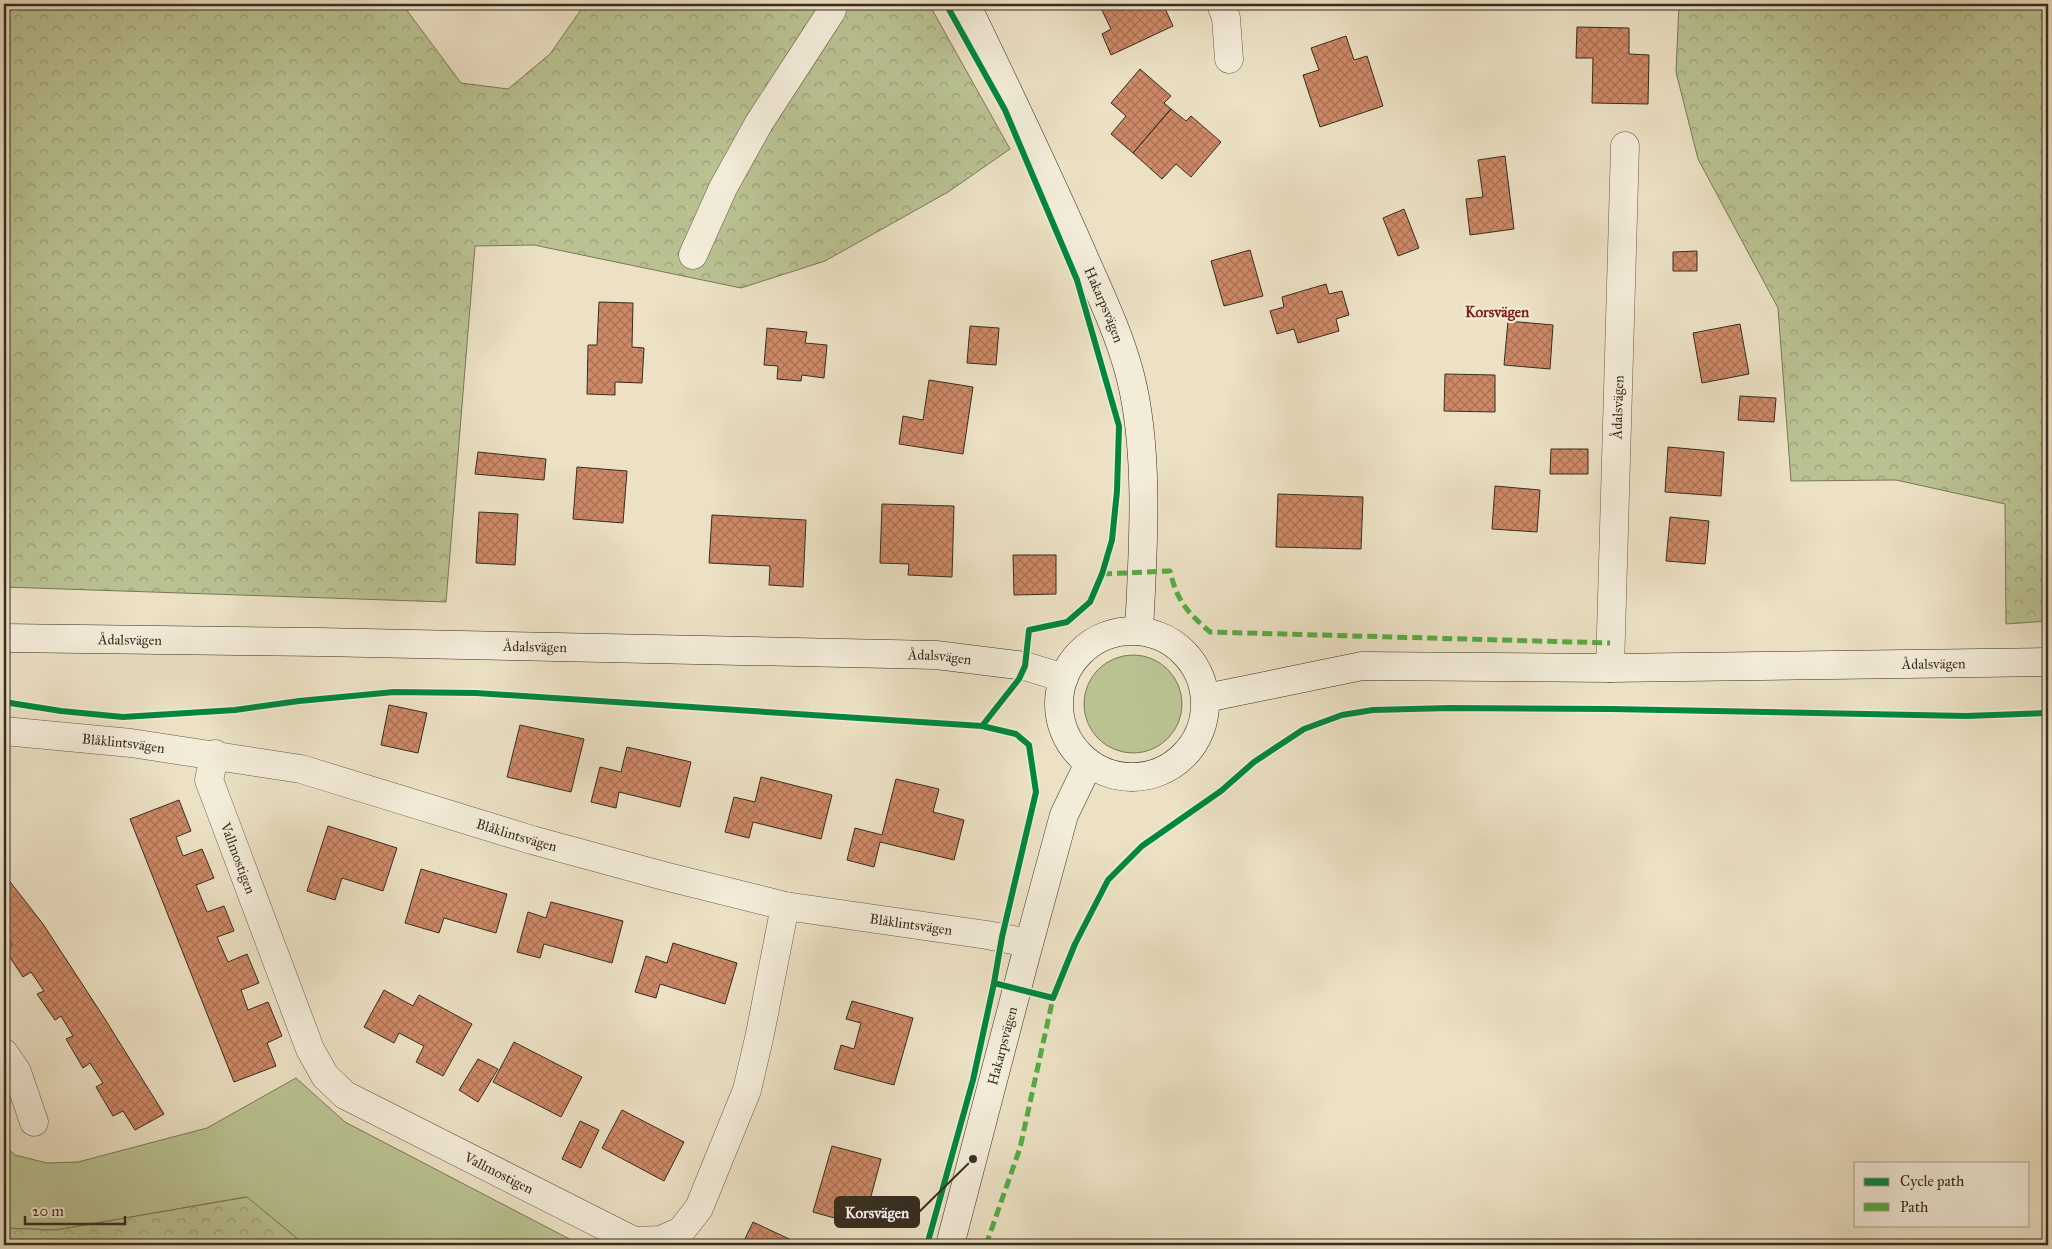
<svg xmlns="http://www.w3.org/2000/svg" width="2052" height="1249" font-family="'IM FELL Great Primer',serif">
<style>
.grass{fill:#bac292;stroke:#787859}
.forest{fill:url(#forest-crowns);stroke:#787859}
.building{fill:url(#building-cross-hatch);stroke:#372d20}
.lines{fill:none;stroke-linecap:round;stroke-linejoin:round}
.street-casing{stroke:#645a49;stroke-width:29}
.secondary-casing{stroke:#372d20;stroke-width:29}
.street{stroke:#f3ecd9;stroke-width:28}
.secondary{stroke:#f3ecd9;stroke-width:28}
.quiet{stroke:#55ab43;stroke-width:5;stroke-dasharray:10 5;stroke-linecap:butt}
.cycleway-casing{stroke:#f3ecd9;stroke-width:9}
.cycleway{stroke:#00873e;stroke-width:6}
.labels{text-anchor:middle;stroke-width:4.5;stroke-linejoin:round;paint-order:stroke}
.street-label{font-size:14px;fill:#372d20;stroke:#f3ecd9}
.neighbourhood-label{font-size:15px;font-weight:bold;fill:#7a1f14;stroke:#f3ecd9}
.leader{fill:none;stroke:#372d20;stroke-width:2}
.callout-dot{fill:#372d20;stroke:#f3ecd9;stroke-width:2}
.callout{fill:#372d20;stroke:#372d20;stroke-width:2}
.callout-label{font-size:15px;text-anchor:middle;font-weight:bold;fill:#fff}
</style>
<defs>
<pattern id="forest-crowns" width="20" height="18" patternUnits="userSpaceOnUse" patternTransform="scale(1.25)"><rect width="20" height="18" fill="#bac292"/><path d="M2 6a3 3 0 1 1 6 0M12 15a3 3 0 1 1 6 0" fill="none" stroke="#989e77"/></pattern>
<pattern id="building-cross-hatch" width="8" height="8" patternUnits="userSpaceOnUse" patternTransform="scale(1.25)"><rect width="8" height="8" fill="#ce8967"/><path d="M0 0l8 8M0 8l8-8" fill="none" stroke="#a87054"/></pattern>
</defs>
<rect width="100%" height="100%" fill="#ece1c4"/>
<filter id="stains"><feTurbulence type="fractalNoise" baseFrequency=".004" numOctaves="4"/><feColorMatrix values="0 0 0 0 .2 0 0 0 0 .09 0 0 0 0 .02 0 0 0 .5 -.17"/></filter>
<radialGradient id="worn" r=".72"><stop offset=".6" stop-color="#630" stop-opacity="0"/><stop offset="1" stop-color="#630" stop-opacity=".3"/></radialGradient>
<path class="grass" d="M1084 704a49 49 0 1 1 98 0a49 49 0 1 1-98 0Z
M296 1078 345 1122 579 1244V1245H305L246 1197 56 1230 4 1228V1145L15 1155 47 1163 78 1162 207 1128Z"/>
<path class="forest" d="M4 4H402L461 83 508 89 550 54 585 4H929L1010 149 948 192 825 261 741 288 534 245 475 246 446 602 4 587Z
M1679 4H2048V621L2006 624 2005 504 1896 480 1791 481 1778 308 1698 159 1676 72Z
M247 1197 305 1245H4V1228L56 1230Z"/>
<path class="building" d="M1099 4H1163L1173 26 1111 55 1102 34 1111 29Z
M1577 27 1629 28V54L1649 55 1648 104 1592 103 1593 58H1576Z
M1346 36 1354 60 1367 56 1383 106 1320 127 1303 75 1319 70 1311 48Z
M1140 69 1171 96 1164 103 1171 109 1133 153 1111 134 1126 116 1111 103Z
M1171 109 1186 121 1191 116 1221 142 1191 177 1176 164 1162 179 1133 153Z
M1505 156 1514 229 1470 235 1466 199 1483 197 1478 160Z
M1404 209 1419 248 1398 256 1383 218Z
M1250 250 1263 296 1224 306 1211 261Z
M1697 251V271H1673V252Z
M1326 284 1329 294 1342 291 1349 315 1336 319 1339 331 1298 343 1294 329 1277 334 1270 311 1284 307 1282 297Z
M599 302 633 303 632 347 644 348 642 383 615 382V395L587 394 588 345H597Z
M1508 321 1553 325 1550 369 1504 365Z
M1740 324 1749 374 1702 383 1693 333Z
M970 326 999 328 996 365 967 363Z
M767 328 807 332 805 343 827 345 824 378 802 375 801 381 777 379 778 366 764 365Z
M1445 374 1495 375V412L1444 411Z
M929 380 973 387 963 454 899 444 903 416 923 420Z
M1740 396 1776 398 1774 422 1738 420Z
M1668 447 1724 452 1721 496 1665 492Z
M1551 449H1588V474H1550Z
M478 452 546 459 544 480 475 474Z
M577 467 627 471 623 523 573 519Z
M1495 486 1540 490 1537 532 1492 529Z
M1278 494 1363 497 1361 549 1276 547Z
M882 504 954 506 952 577 908 575 909 564 880 563Z
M479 512 518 514 515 565 476 563Z
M712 515 806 520 803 587 769 585 770 566 709 563Z
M1670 517 1709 521 1705 564 1666 561Z
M1013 555H1056V594L1014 595Z
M389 705 427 713 418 753 381 745Z
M520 725 584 739 571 792 507 777Z
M627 747 691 762 680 807 619 792 616 808 591 802 600 767 621 772Z
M761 777 832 795 821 839 753 822 749 838 725 832 734 797 755 802Z
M896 779 939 789 933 812 964 820 954 860 880 842 874 867 847 860 855 828 882 835Z
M179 800 191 831 176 837 183 856 202 849 214 878 196 885 207 912 224 906 234 931 217 937 228 962 247 954 259 983 241 990 248 1010 268 1002 282 1036 267 1043 276 1066 234 1082 130 819Z
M328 826 397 848 383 891 342 878 335 900 307 891Z
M421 869 507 894 496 933 444 918 439 933 405 923Z
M4 874 43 924 103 1016 164 1114 135 1130 123 1111 113 1116 96 1087 103 1083 90 1063 83 1068 66 1039 73 1036 61 1016 55 1020 37 994 44 991 31 972 23 977 5 950 12 945 4 933Z
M551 902 623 921 612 963 544 944 540 958 517 952 528 912 546 918Z
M673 943 737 963 725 1004 660 984 656 998 635 992 646 956 667 963Z
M384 990 413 1006 419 995 472 1024 443 1076 416 1062 424 1046 399 1033 394 1043 364 1027Z
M852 1001 913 1018 894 1085 834 1069 841 1045 854 1049 861 1023 846 1019Z
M514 1042 582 1077 561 1117 493 1082Z
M478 1059 498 1069 478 1102 459 1090Z
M622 1110 684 1142 664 1181 602 1148Z
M580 1121 599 1130 581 1168 562 1159Z
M832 1146 881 1159 863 1226 813 1212Z
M753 1222 802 1245H742Z"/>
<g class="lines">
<defs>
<g id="street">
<path d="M1221 4 1226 18 1229 59"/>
<path d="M693 255 723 188 759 123 831 12 834 4"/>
<path id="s1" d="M1610 668 1625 146"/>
<path id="s2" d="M4 731 131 743 301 769 532 840 664 876 785 906 987 935 1029 943"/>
<path id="s3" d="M215 754 209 780 310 1049 325 1076 345 1095 634 1241 661 1240 681 1231 699 1208 747 1090 760 1034 785 906"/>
<path d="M4 1053 17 1072 34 1122"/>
</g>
<g id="secondary">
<path id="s4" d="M966 4C1006 87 1046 170 1083 255 1100 294 1119 333 1130 375 1150 452 1143 551 1139 631"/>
<circle cx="1132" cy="704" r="73"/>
<path id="s5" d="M4 638 319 642 936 655 1025 666 1064 678"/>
<path id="s6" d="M1206 698 1362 666 1610 668 2048 662"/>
<path id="s7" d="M950 1245 1024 962 1064 815 1089 763"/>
</g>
</defs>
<use href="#street" class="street-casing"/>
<use href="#secondary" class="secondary-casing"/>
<use href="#street" class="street"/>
<use href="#secondary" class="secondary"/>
<path class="quiet" d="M1102 574 1170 571C1177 601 1187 612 1210 632L1610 643
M986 1245 1020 1148 1053 998"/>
<defs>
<path id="cycleway" d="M946 4 1005 110 1077 280 1119 426 1117 491 1112 540 1102 574 1090 602 1067 622 1029 630 1025 666 1019 679 982 726
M4 702 61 711 123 717 235 710 299 701 394 692 476 693 982 726 1016 734 1029 745 1036 792 1002 937 994 983 973 1080 927 1245
M994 983 1053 998 1075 944 1108 880 1142 846 1221 791 1254 762 1304 729 1342 715 1373 710 1450 708 1611 709 1966 716 2048 713"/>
</defs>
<use href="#cycleway" class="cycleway-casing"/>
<use href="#cycleway" class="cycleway"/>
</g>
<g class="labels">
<g class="street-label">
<text dy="5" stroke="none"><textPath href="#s4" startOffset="331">Hakarpsvägen</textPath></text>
<text dy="5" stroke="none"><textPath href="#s1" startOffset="261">Ådalsvägen</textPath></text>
<text dy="5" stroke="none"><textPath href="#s5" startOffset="126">Ådalsvägen</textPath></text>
<text dy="5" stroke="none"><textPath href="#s5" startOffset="531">Ådalsvägen</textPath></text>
<text dy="5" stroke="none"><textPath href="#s5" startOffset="936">Ådalsvägen</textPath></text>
<text dy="5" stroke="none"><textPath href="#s6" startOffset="731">Ådalsvägen</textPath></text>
<text dy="5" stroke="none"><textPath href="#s2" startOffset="120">Blåklintsvägen</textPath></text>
<text dy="5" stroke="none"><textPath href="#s2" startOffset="525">Blåklintsvägen</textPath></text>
<text dy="5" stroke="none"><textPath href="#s3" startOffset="110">Vallmostigen</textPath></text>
<text dy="5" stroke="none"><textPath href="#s2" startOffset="930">Blåklintsvägen</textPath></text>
<text dy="5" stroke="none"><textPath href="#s7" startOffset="206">Hakarpsvägen</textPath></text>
<text dy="5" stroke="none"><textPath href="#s3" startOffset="545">Vallmostigen</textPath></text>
</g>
<g class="neighbourhood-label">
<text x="1497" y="317">Korsvägen</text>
</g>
</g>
<path class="leader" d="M973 1159L919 1212"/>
<circle class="callout-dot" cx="973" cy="1159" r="5"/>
<rect class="callout" x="835" y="1197" width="84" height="30" rx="5"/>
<g class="callout-label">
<text x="877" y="1218">Korsvägen</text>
</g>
<rect width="2052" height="1249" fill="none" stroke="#ece1c4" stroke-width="20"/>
<rect x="5" y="5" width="2042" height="1239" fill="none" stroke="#372d20" stroke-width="2.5"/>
<rect x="10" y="10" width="2032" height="1229" fill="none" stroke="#372d20"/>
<rect x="1854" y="1162" width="175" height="65" fill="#f3ecd9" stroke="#a8a08f"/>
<rect x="1864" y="1178" width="25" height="8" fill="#00873e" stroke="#a8a08f"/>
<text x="1900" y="1186" font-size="15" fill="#372d20">Cycle path</text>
<rect x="1864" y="1203" width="25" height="8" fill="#55ab43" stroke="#a8a08f"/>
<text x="1900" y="1212" font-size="15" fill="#372d20">Path</text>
<path d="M25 1216v8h100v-8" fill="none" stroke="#372d20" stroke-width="2.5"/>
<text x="32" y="1216" font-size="15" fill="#372d20" stroke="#f3ecd9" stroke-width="4" paint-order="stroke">20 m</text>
<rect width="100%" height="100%" filter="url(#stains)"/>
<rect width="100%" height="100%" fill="url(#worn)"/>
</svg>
